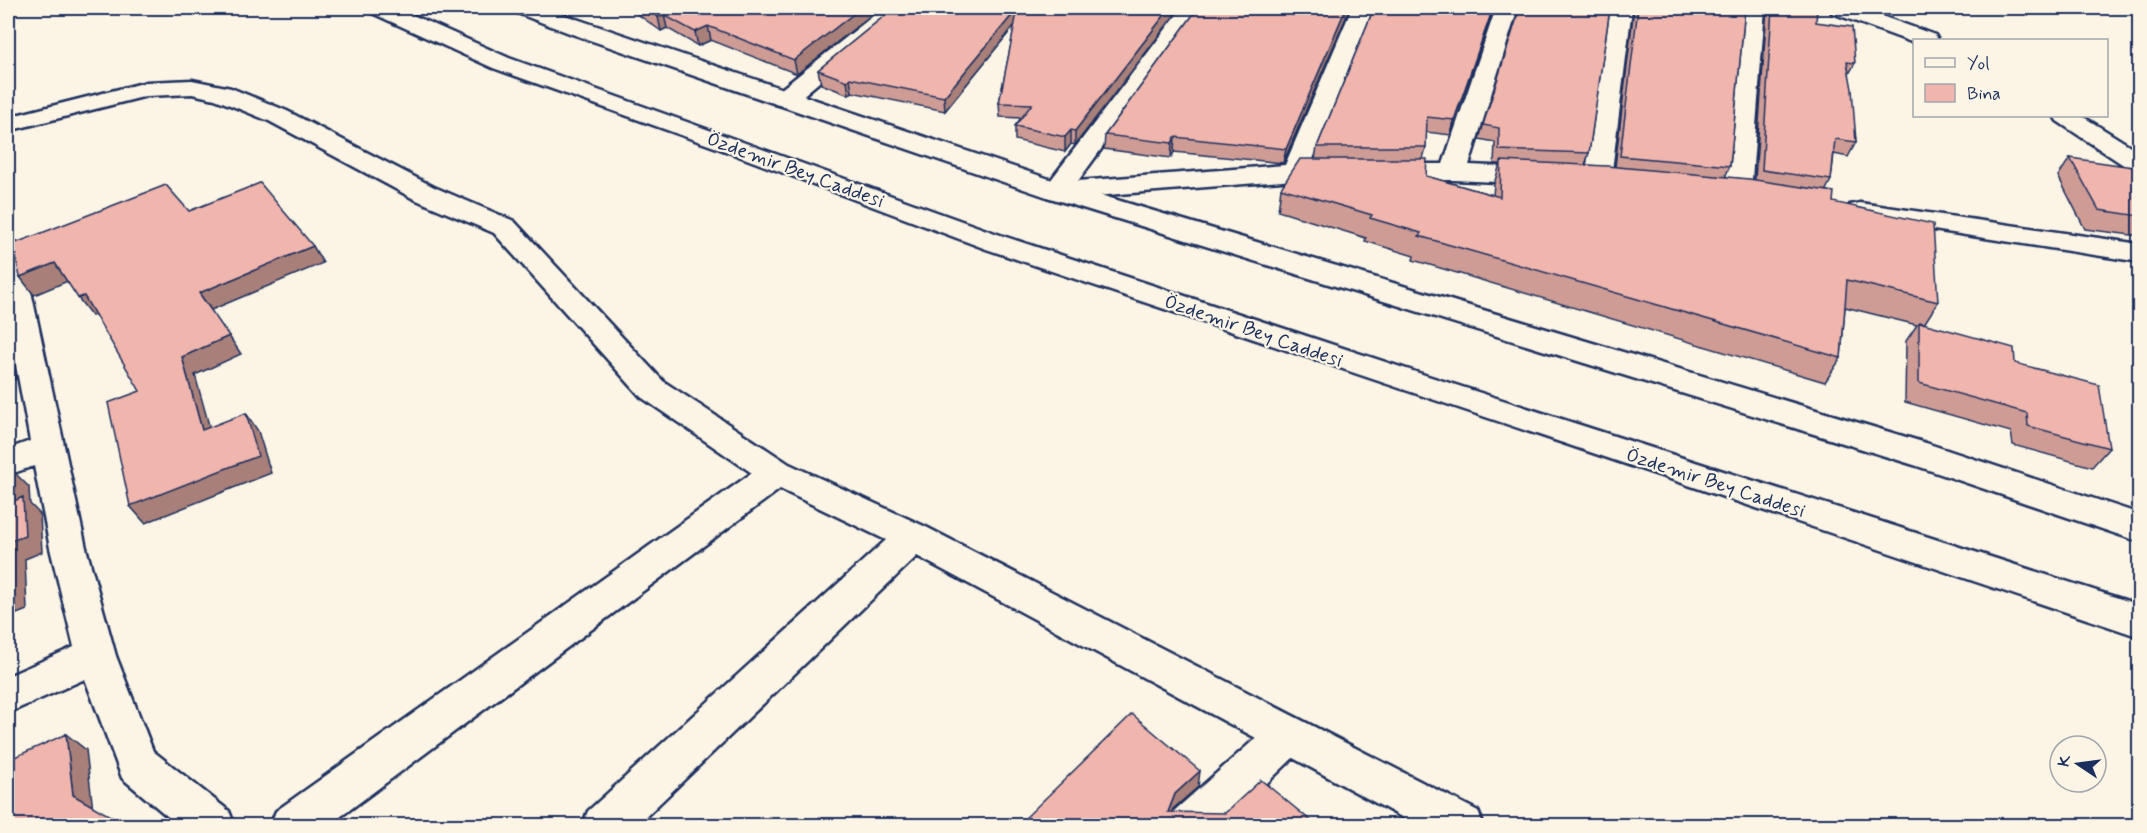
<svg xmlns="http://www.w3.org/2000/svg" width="2147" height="833" font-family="Mynerve,sans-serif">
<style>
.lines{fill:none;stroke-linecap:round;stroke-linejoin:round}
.minor-casing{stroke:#1b2f5e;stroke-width:5}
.primary-casing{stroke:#1b2f5e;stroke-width:5}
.minor{fill:#fcf5e5;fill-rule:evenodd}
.primary{fill:#fcf5e5;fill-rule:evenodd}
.wall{fill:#ce9c95;stroke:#1b2f5e;stroke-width:1.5}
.shaded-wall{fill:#a87f79;stroke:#1b2f5e;stroke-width:1.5}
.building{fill:#f0b5ad;stroke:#1b2f5e;stroke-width:1.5}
.labels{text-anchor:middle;stroke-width:4.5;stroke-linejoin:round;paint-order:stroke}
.street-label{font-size:20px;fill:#1b2f5e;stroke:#fcf5e5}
</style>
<rect width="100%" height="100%" fill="#fcf5e5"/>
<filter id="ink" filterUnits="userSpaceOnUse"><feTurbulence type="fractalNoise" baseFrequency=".0167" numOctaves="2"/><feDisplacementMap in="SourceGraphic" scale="12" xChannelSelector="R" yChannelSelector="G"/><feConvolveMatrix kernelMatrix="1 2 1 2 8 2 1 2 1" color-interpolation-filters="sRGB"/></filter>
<g filter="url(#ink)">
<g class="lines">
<defs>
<path id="minor" d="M883 8H907L793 104 784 106 775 104 772 99 775 94Z
M1182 8H1204L1078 181 1285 165 1352 8H1374L1311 164H1443L1496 8H1518L1469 165 1540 168 1549 170 1553 176 1549 182 1540 184 1454 180H1295L1057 199 1047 197 1044 191 1047 185Z
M1610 8H1632L1611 179 1607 185 1598 187 1589 185 1585 179Z
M1743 8H1765L1751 192 1748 198 1738 200 1728 198 1725 192Z
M1829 8H1859L1935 35 1938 40H1914V43L1832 13Z
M192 80 231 88 287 111 434 187 514 221 663 381 789 464 926 527 1478 811 1484 826H1418L1293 758 1222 826H1168L1174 811 1256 738 917 556 636 826H582L588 811 886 540 780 489 328 826H270L276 811 752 473 641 397 494 233 414 199 269 121 215 99 192 94 147 96 8 131V117L147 82Z
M2054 116H2082L2140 152V172L2131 170 2057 121Z
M1860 203 2140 244V262L1850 217 1846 211 1850 205Z
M8 240 18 243 22 249 86 548 116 656 153 751 229 811 235 826H179L122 778 85 679 8 713V676L74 647 50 548 34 466 8 475V449L30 441 8 322Z"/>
<path id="primary" d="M369 8H397L509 58 1006 237 1428 376 2140 605V637L986 249 720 149 493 68 372 13Z
M514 8H544L1067 185 1926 443 2140 514V542L1914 465 1047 197 572 34 517 13Z"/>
</defs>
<use href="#minor" class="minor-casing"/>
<use href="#primary" class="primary-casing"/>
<use href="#minor" class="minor"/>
<use href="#primary" class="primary"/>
</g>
<path class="wall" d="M629 8H880L797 74 711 40 698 46 667 28 661 31Z
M894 8H1180L1075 145 1071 144 1065 152 1015 140V126L1021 118 1000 117 999 103 1015 25 945 111 852 92 849 95 821 84 818 70Z
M1198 8H1350L1283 163 1174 152 1171 158 1104 149 1105 135Z
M1374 8H1494L1451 135 1426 132V147L1423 159 1426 176 1493 195 1494 184 1500 164H1494L1495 142 1479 139 1520 8H1519H1610L1589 153 1585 165 1615 167 1634 8H1745L1730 166 1725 177 1755 180 1767 8H1817L1816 22 1855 63 1849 74 1856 142 1848 157 1834 154 1831 180 1826 190 1833 202 1938 302 1924 324 2015 363 2109 448 2092 467 2013 445 2011 432 1905 402 1906 341 1917 325 1845 307 1841 358 1825 382 1413 260 1414 256 1365 241 1366 238 1278 211 1281 188 1315 159 1317 147Z
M2070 158 2139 177V236L2085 229 2058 176Z"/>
<path class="shaded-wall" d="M861 8H880L797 74 794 60Z
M1018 8 1019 20 945 111 944 97Z
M1170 8H1180L1075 145V131Z
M1346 8H1350L1283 163 1286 149Z
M1493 8H1494L1451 135 1454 120Z
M664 15 667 28 661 31 658 17Z
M708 26 711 40 698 46 695 32Z
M850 78 852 92 849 95 847 81Z
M1071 130V144L1065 152V137Z
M1175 137 1174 152 1171 158 1172 143Z
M313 246 323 263 211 310 199 293Z
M55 263 68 281 34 295 20 277Z
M84 296 97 314 92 316 78 298Z
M8 332 16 379 8 382 13 445 8 448Z
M229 336 241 354 195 375 215 447 202 430 182 357Z
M246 413 258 431 271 473 145 523 130 506Z
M8 467 13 473 12 470 29 487 30 504 40 514 42 552 25 559 27 610 9 617V673L8 675V542L14 501 8 483Z
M66 734 86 750 93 810 73 795Z
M1200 771 1198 787 1173 809 1167 825 1168 812 1175 794Z"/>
<path class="building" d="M644 8H861L794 60 708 26 695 32 664 15 658 17Z
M894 8H1018L944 97 850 78 847 81 818 70Z
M1018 8H1170L1075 131 1071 130 1065 137 1015 126 1032 104 999 103Z
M1198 8H1346L1286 149 1175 137 1172 143 1105 135Z
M1374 8H1493L1454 120 1427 117 1426 147H1317Z
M1520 8H1610L1589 153 1499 150V128L1483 125Z
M1638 8H1745L1730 166 1620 156Z
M1772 8H1817L1816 22 1852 27 1855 63 1847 62 1852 89 1856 142 1835 139 1831 180 1762 170Z
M2070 158 2133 167 2139 177V216L2099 210Z
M1300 159H1427L1426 176 1500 197 1501 161 1607 166 1749 179 1834 192 1833 202 1933 224 1938 302 1847 280 1841 358 1419 236 1421 233 1370 218 1372 215 1281 188Z
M260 183 313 246 199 293 229 336 182 357 202 430 246 413 258 456 130 506 108 403 140 391 84 296 78 298 55 263 20 277 13 244 166 185 189 211Z
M1919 322 2014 348 2015 363 2099 385 2109 448 2028 426 2027 413 1919 383Z
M12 470 14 501 23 497 25 536 8 542V472Z
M8 545 9 594H8Z
M1132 714 1200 771 1175 794 1168 812 1225 813 1261 780 1316 825H994L1002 819 1018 825Z
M66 734 73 795 126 825H8V760Z"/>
</g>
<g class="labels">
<g class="street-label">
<text transform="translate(796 169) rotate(20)" y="7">Özdemir Bey Caddesi</text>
<text transform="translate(1254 330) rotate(19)" y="7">Özdemir Bey Caddesi</text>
<text transform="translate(1716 482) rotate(18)" y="7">Özdemir Bey Caddesi</text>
</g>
</g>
<rect width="2147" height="833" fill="none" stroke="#fcf5e5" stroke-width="30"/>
<rect x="15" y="15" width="2117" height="803" fill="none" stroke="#1b2f5e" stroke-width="2" filter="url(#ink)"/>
<rect x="1913" y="39" width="195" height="78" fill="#fcf5e5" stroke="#a2a6af" stroke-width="1.5"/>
<rect x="1925" y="58" width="30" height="9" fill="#fcf5e5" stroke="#a2a6af" stroke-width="1.5"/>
<text x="1967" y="69" font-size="18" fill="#1b2f5e">Yol</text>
<rect x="1925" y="84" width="30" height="18" fill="#f0b5ad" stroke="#a2a6af" stroke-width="1.5"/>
<text x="1967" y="99" font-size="18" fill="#1b2f5e">Bina</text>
<g transform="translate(2078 764) rotate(283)"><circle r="28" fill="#fcf5e5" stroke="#a2a6af" stroke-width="1.5"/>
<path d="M0-4.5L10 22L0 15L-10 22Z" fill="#1b2f5e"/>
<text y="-9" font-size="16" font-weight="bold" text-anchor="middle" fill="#1b2f5e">K</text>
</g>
</svg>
